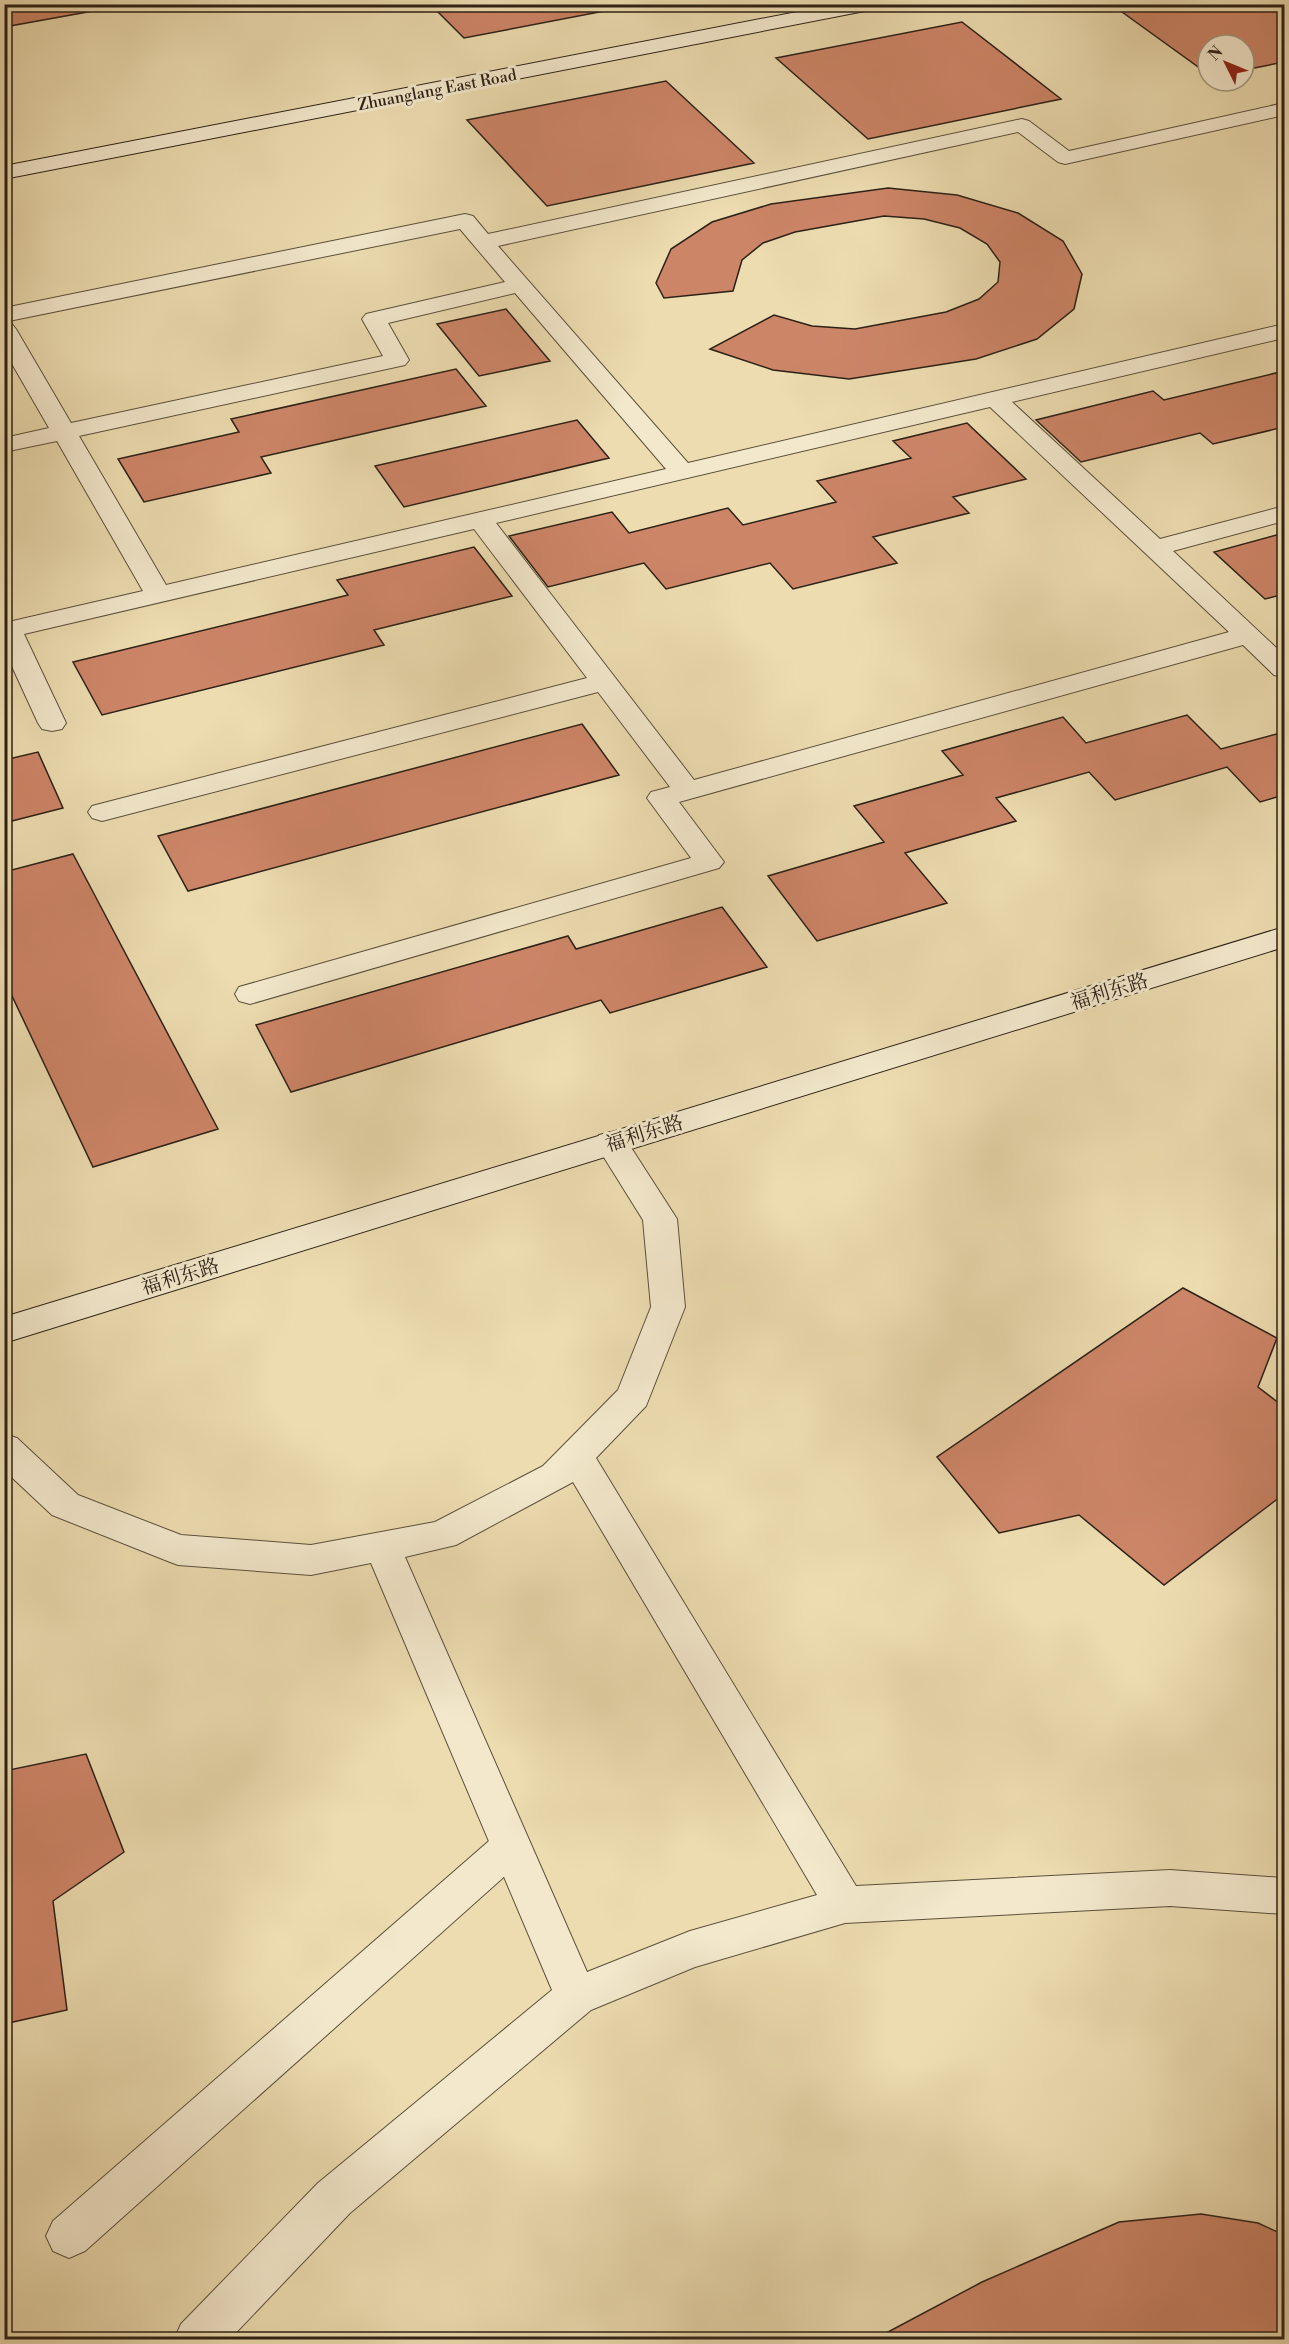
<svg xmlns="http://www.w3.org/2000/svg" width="1289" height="2344" font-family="'Libre Bodoni','Noto Serif SC',serif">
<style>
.building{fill:#cd8568;stroke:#2c2116;stroke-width:1.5}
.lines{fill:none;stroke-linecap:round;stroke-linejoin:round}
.lane-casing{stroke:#5c503c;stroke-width:2}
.street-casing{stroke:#5c503c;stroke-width:2}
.secondary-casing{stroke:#2c2116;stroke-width:2}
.lane{fill:#f3e8cc;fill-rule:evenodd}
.street{fill:#f3e8cc;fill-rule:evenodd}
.secondary{fill:#f3e8cc;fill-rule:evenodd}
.labels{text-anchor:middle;stroke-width:6;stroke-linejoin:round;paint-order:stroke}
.far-street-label{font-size:16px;fill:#2c2116;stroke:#f3e8cc}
.street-label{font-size:20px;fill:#2c2116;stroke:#f3e8cc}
</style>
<rect width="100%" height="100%" fill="#ecdcb0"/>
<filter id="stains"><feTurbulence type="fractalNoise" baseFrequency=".00333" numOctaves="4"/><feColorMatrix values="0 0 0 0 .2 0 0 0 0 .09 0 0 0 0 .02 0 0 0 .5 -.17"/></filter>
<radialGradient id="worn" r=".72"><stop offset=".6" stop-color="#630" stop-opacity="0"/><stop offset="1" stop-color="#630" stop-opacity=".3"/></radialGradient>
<path class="building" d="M4 4H132L4 27Z
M466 4H641L464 38 436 10Z
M1111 4H1284V62L1244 70V45H1208V74Z
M962 22 1061 99 868 139 776 58Z
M666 81 754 163 547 206 467 120Z
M888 188 957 195 1018 213 1063 241 1082 274 1074 309 1037 339 976 359 849 379 773 370 710 349 774 315 812 326 855 329 946 312 979 299 998 282 1000 262 987 244 960 228 924 219 884 216 795 232 763 243 742 260 733 291 664 298 656 283 671 249 712 222 771 204Z
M506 309 550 361 479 376 437 324Z
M456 369 486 406 261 457 271 473 144 502 118 459 239 432 231 419Z
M1284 371V427L1213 444 1200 433 1081 462 1036 420 1153 391 1164 400Z
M577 420 609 458 404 507 375 466Z
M967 423 1026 479 953 497 969 513 873 537 897 563 793 589 770 563 666 589 644 563 548 587 509 536 612 512 629 533 728 508 743 525 836 502 817 481 911 458 893 441Z
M1284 533V594L1265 599 1214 552Z
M474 547 512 596 374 630 384 645 102 715 73 662 348 595 337 580Z
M1187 715 1221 749 1284 732V795L1260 802 1227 767 1115 800 1089 772 996 798 1016 821 905 853 947 903 817 941 768 876 884 842 854 806 963 775 942 751 1063 717 1086 743Z
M582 724 619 775 188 891 158 836Z
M38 752 63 808 4 823V760Z
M73 854 218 1129 93 1167 4 979V872Z
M722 907 767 967 610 1013 601 1000 291 1092 256 1025 568 936 576 949Z
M1183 1288 1277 1338 1258 1387 1284 1407V1494L1164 1585 1079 1515 999 1533 937 1457Z
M86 1754 124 1852 53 1901 67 2010 4 2024V1771Z
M1201 2214 1258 2223 1284 2235V2340H873L982 2282 1119 2222Z"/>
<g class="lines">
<defs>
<path id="lane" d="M1284 103V115L1065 164 1058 162 1018 132 498 246 688 463 1284 324V338L1012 402 1160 539 1284 506V521L1173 551 1284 655V677L1274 675 1243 645 679 802 724 862 719 868 250 1004 239 1001 235 994 239 987 691 858 647 798 651 792 670 787 598 692 102 821 92 818 88 812 92 806 587 678 474 529 24 634 66 723 62 729 52 731 42 729 38 723 4 649V623L143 591 57 441 4 452V438L49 428 4 350V322L12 324 16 329 71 423 383 356 362 319 366 314 505 282 460 229 4 322V308L465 214 473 216 488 234 1022 119 1029 121 1069 151ZM515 293 666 469 166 585 79 436 405 365 409 360 388 323ZM990 407 1229 632 694 780 496 523Z
M511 1828 525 1834 531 1846 525 1858 85 2251 69 2258 53 2251 46 2236 53 2221 497 1834Z"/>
<path id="street" d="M611 1132 623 1135 677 1219 685 1307 646 1406 596 1458 856 1886 1170 1870 1284 1878V1914L1170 1906 845 1923 695 1967 591 2010 350 2213 229 2340H174L181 2324 318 2183 552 1990 371 1563 311 1575 178 1565 165 1560 52 1515 4 1470V1434L17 1438 78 1495 181 1535 311 1545 435 1522 543 1466 618 1390 651 1307 643 1220 595 1143 599 1135ZM573 1482 817 1895 690 1931 587 1972 405 1557 456 1545Z"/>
<path id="secondary" d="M838 4H879L877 8 870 10 4 179V166Z
M1284 927V947L4 1343V1317Z"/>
</defs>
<use href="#lane" class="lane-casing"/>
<use href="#street" class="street-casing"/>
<use href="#secondary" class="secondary-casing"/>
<use href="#lane" class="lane"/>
<use href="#street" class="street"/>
<use href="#secondary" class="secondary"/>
</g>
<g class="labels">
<g class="far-street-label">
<text transform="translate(437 89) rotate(-11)" y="6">Zhuanglang East Road</text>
</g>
<g class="street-label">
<text transform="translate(1109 991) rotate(-17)" y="7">福利东路</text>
<text transform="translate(644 1133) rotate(-17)" y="7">福利东路</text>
<text transform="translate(180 1276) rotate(-17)" y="7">福利东路</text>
</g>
</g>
<rect width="1289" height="2344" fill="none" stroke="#ecdcb0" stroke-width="24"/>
<rect x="6" y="6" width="1277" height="2332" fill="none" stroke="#2c2116" stroke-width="3"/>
<rect x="12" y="12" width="1265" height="2320" fill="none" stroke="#2c2116" stroke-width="1.5"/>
<g transform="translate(1226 63) rotate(313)"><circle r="28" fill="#f3e8cc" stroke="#a39883" stroke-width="1.5"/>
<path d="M0-4.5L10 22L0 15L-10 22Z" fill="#8f2418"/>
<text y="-9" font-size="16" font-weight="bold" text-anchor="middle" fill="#2c2116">N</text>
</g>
<rect width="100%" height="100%" filter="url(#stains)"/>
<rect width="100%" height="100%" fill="url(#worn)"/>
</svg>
